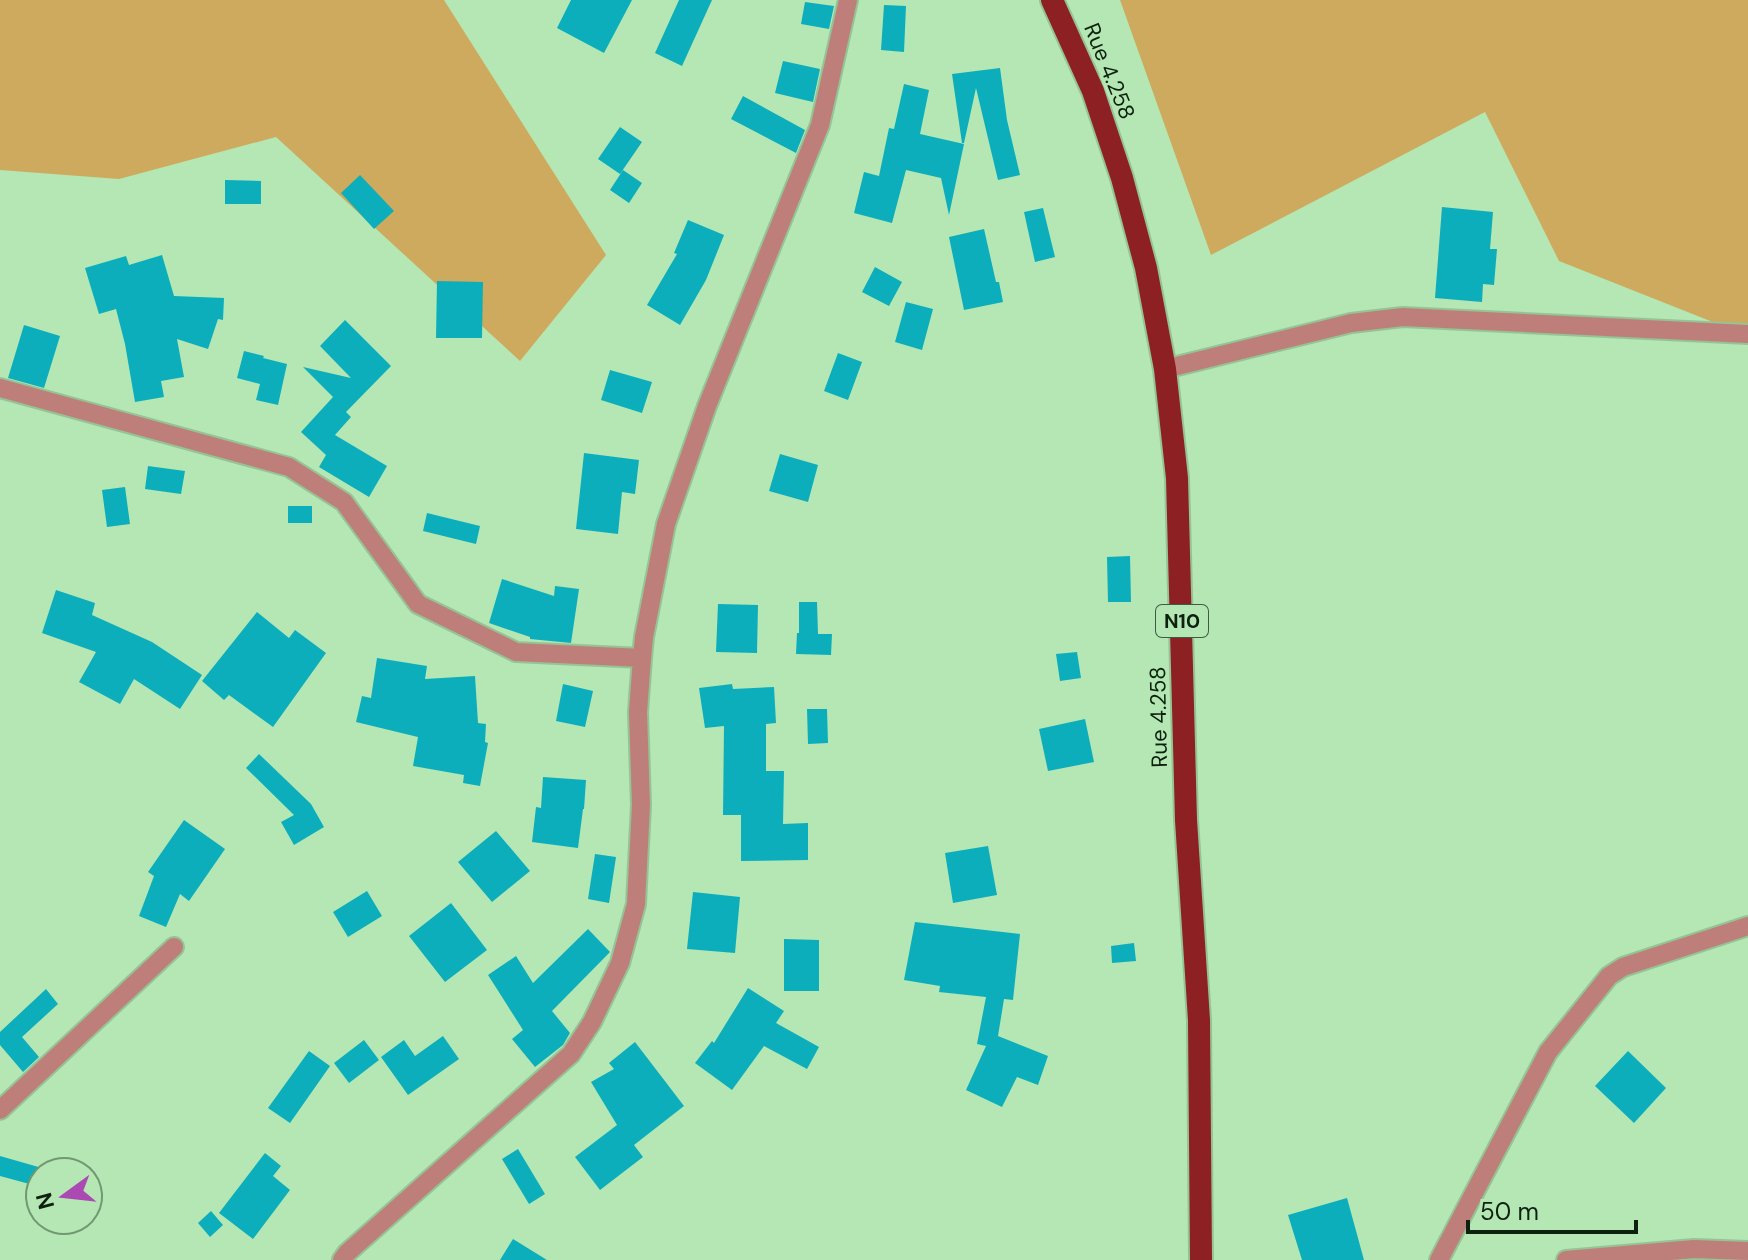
<svg xmlns="http://www.w3.org/2000/svg" width="1748" height="1260" font-family="'DM Sans',sans-serif">
<style>
.green{fill:#ceaa5e}
.building{fill:#0caebc}
.lines{fill:none;stroke-linecap:round;stroke-linejoin:round}
.minor-casing{stroke:#96c396;stroke-width:22}
.trunk-casing{stroke:#96c396;stroke-width:26}
.minor{stroke:#be7f7a;stroke-width:18}
.trunk{stroke:#8d2023;stroke-width:22}
.labels{text-anchor:middle;stroke-width:7;stroke-linejoin:round;paint-order:stroke}
.shield{fill:#b4e7b4;stroke:#3f5c40;stroke-width:2}
.shield-label{font-size:20px;font-weight:bold;fill:#0d210e}
.street-label{font-size:22px;fill:#0d210e;stroke:#b4e7b4}
</style>
<rect width="100%" height="100%" fill="#b4e7b4"/>
<path class="green" d="M0 0H444L606 255 520 361 276 137 119 179 0 170Z
M1120 0H1748V336L1559 261 1485 112 1211 255Z"/>
<path class="building" d="M571 0H632L604 53 557 28Z
M679 0H712L682 66 655 53Z
M805 2 834 6 829 29 801 24Z
M884 5 906 6 904 52 881 50Z
M783 61 820 69 813 102 775 93Z
M1000 68 1007 120 1020 175 998 180 976 88 964 143H962L952 74Z
M904 84 929 90 920 134 964 144 949 215 941 178 906 170 892 223 854 213 864 172 879 176 889 128 894 129Z
M743 96 805 130 796 153 731 119Z
M620 127 642 142 620 174 598 159Z
M623 170 642 183 629 203 610 190Z
M360 175 394 211 374 229 341 193Z
M225 180 261 181V204H225Z
M1442 207 1493 212 1490 249H1497L1494 285 1483 284 1482 302 1435 298Z
M1043 208 1055 257 1035 262 1024 212Z
M688 220 724 235 706 280 680 325 647 305 677 254 674 253Z
M984 229 996 282H999L1003 302 964 310 949 237Z
M162 255 174 296 224 298 223 320 218 319 208 349 177 339 184 377 161 381 164 397 135 402 125 344 116 309 99 314 85 268 126 256 129 265Z
M875 267 902 282 889 306 862 292Z
M437 281 483 282 482 338H436Z
M906 302 933 309 922 350 895 342Z
M345 320 391 366 346 412 351 417 335 435 387 466 369 497 319 467 326 455 301 432 333 397 303 367 351 378 320 346Z
M24 325 60 336 44 388 8 378Z
M244 351 264 356 263 358 287 364 278 405 256 400 260 384 237 378Z
M838 353 862 362 848 400 824 391Z
M610 370 652 382 642 413 601 400Z
M584 453 639 460 635 494 622 492 618 534 576 529Z
M780 454 818 465 808 502 769 491Z
M148 466 185 471 181 494 145 489Z
M125 487 130 524 107 527 102 490Z
M288 506H312V523H288Z
M427 513 480 526 476 544 423 531Z
M1130 556 1131 602H1108L1107 557Z
M502 579 554 596 555 586 579 589 571 643 530 639V637L489 623Z
M56 590 95 603 92 615 152 642 202 675 180 709 134 679 120 704 79 682 96 652 42 633Z
M799 602H817L818 634H832L831 655 796 654 797 633H799Z
M718 604 758 605 757 653 716 652Z
M257 612 289 638 295 630 326 653 273 727 229 695 224 700 202 681Z
M1077 652 1081 678 1060 681 1056 654Z
M377 658 427 666 425 679 475 676 478 723 486 724 485 742 488 743 480 786 463 783 464 775 413 766 418 737 356 722 362 696 371 698Z
M563 684 593 691 585 727 556 721Z
M732 684 733 689 774 687 776 723 766 724V771H784L783 824 808 823V860L741 861V815H723L724 726 705 728 699 688Z
M807 709H827L828 743 808 744Z
M1085 719 1094 762 1048 771 1039 729Z
M259 754 311 804 324 827 294 845 281 822 294 815 246 768Z
M543 777 586 780 584 809H583L578 848 532 842 536 807 541 808Z
M184 820 225 849 189 901 180 894 166 927 139 916 154 876 148 872Z
M496 831 530 871 492 902 458 862Z
M988 846 997 895 953 903 945 853Z
M595 854 616 857 609 903 588 899Z
M367 891 382 916 348 937 333 912Z
M693 892 740 897 735 953 687 949Z
M451 903 487 950 445 982 409 936Z
M915 922 1020 934 1013 1000 1004 999 998 1036 1048 1056 1038 1085 1017 1077 1002 1107 966 1090 986 1046 977 1044 986 997 939 992 940 986 904 980Z
M588 929 610 952 552 1011 570 1033 563 1045 535 1067 512 1039 523 1030 488 975 516 956 533 983Z
M784 939 819 940V991H784Z
M1134 943 1136 961 1112 963 1111 946Z
M748 988 784 1011 776 1023 819 1047 807 1069 764 1046 732 1090 695 1063 712 1041 714 1043Z
M46 989 58 1004 22 1037 39 1057 23 1072 0 1045V1032Z
M443 1036 459 1059 408 1095 381 1057 404 1040 415 1056Z
M364 1040 379 1060 349 1083 334 1063Z
M635 1042 684 1106 634 1145 643 1157 600 1190 575 1157 617 1125 591 1082 614 1069 609 1063Z
M309 1051 330 1066 290 1123 268 1108Z
M1628 1051 1666 1088 1634 1123 1595 1086Z
M518 1149 545 1194 529 1204 502 1159Z
M265 1153 281 1166 273 1176 290 1190 253 1239 219 1213Z
M0 1156 42 1168 37 1186 0 1176Z
M1347 1198 1364 1260H1302L1288 1215Z
M211 1211 223 1225 210 1237 198 1223Z
M513 1239 547 1260H500Z"/>
<g class="lines">
<defs>
<path id="minor" d="M1165 369 1351 323 1403 317 1748 334
M0 388 289 467 344 502 418 604 516 652 642 658
M0 1110 174 947
M342 1260 347 1253 571 1054 592 1022 620 963 636 904 641 805 638 712 642 658 644 637 666 524 707 406 820 125 848 0
M1439 1260 1548 1052 1609 976 1623 967 1748 926
M1566 1260 1694 1249 1748 1251"/>
<path id="trunk" d="M1052 0 1093 91 1122 178 1146 268 1165 369 1177 478 1186 820 1199 1020 1201 1260"/>
</defs>
<use href="#minor" class="minor-casing"/>
<use href="#trunk" class="trunk-casing"/>
<use href="#minor" class="minor"/>
<use href="#trunk" class="trunk"/>
</g>
<g class="labels">
<rect class="shield" x="1156" y="605" width="52" height="32" rx="6"/>
<g class="shield-label">
<text x="1182" y="628">N10</text>
</g>
<g class="street-label">
<text transform="translate(1110 71) rotate(68)" y="8">Rue 4.258</text>
<text transform="translate(1158 717) rotate(-91)" y="8">Rue 4.258</text>
</g>
</g>
<g transform="translate(64 1196) rotate(255)"><circle r="38" fill="#b4e7b4" stroke="#719872" stroke-width="2"/>
<path d="M0-6L14 30L0 20L-14 30Z" fill="#aa4ab2"/>
<text y="-12" font-size="22" font-weight="bold" text-anchor="middle" fill="#0d210e">N</text>
</g>
<path d="M1468 1220v12h168v-12" fill="none" stroke="#0d210e" stroke-width="4"/>
<text x="1480" y="1220" font-size="24" fill="#0d210e" stroke="#b4e7b4" stroke-width="6" paint-order="stroke">50 m</text>
</svg>
